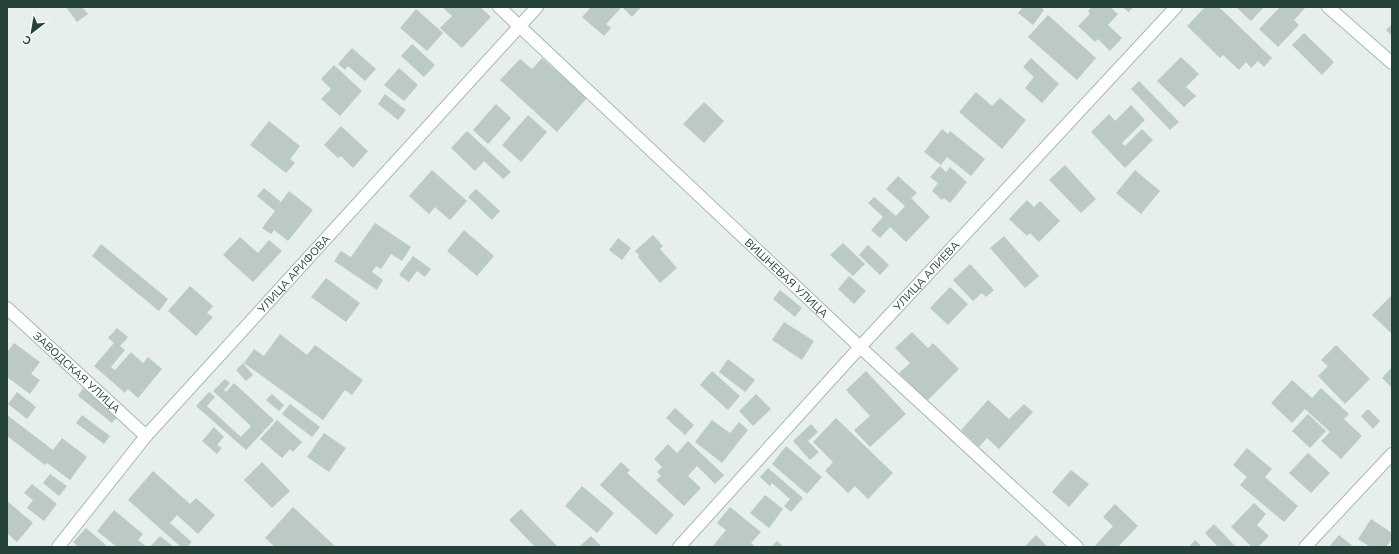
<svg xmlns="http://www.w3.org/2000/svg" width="1399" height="554" font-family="Mulish,sans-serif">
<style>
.building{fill:#bbcac4}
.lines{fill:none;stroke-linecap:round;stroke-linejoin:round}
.minor-casing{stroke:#a8b8b2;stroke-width:14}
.tertiary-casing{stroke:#a8b8b2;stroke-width:14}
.minor{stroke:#fff;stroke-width:12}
.tertiary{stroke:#fff;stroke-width:12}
.labels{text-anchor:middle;stroke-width:3;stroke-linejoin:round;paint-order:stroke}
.street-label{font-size:11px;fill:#24423a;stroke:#f7fbf9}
</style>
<rect width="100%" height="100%" fill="#e6efeb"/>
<path class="building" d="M66 7H82L88 14 77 22Z
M447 7H480L491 17 462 48 440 28 452 16 444 9Z
M591 7H622L606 24 611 28 604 36 582 17Z
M622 7H641L632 17Z
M1023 7H1040L1044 10 1033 25 1018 13Z
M1092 7H1110L1118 14 1108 25 1122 38 1110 51 1098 39 1095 42 1078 26 1090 14 1088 11Z
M1122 7H1133L1129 12Z
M1205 7H1219L1272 58 1264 67 1258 61 1251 68 1246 62 1239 70 1223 55 1220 58 1187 26Z
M1236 7H1264L1251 21Z
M1280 7H1306L1294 20 1299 25 1278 47 1259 29Z
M416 9 443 33 427 51 400 28Z
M1048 15 1096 58 1077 80 1028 37Z
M1392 24V36L1386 30Z
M1304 33 1334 62 1322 75 1292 45Z
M412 44 435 65 424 77 401 56Z
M352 48 376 69 365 81 348 66 345 70 338 64Z
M1181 57 1199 74 1186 87 1196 96 1184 107 1157 81Z
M542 58 587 98 557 132 500 80 520 59 532 69Z
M1031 58 1059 84 1042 103 1025 88 1034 77 1023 67Z
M334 65 362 91 340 116 321 99 331 89 321 79Z
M399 68 418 85 404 101 384 85Z
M1139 81 1179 122 1170 130 1131 89Z
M976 92 992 106 1000 98 1026 120 1002 149 959 112Z
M385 94 406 110 398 120 378 104Z
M704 102 724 121 704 143 683 124Z
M496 104 511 118 488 144 473 130Z
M1131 105 1145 120 1122 143 1125 146 1142 129 1153 140 1125 168 1091 132 1109 114 1115 121Z
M528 115 547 132 521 162 502 145Z
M269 121 300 146 290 159 295 163 286 173 250 145Z
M341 126 368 151 353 168 341 156 338 158 324 145Z
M942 129 948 134 950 131 985 159 971 176 947 157 941 165 924 152Z
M467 131 511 172 503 179 484 161 475 171 451 148Z
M1065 165 1096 199 1081 213 1049 180Z
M940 166 946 172 950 167 967 182 950 203 944 198 942 200 932 191 938 183 930 177Z
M432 170 467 201 450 220 435 207 429 214 409 196Z
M1135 170 1160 191 1141 214 1116 193Z
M898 176 917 193 911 198 930 217 906 242 890 227 880 238 871 230 883 217 868 203 874 197 896 216 905 206 886 189Z
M264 188 281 202 289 191 313 210 288 241 274 230 271 234 262 228 275 211 257 196Z
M476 189 500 211 492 220 468 197Z
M1027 200 1034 207 1040 201 1060 221 1039 242 1030 233 1027 236 1009 219Z
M375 223 411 247 402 261 391 254 381 269 376 266 372 272 383 280 377 290 334 261 341 251 351 257Z
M464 230 494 256 477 276 447 251Z
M653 235 663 246 660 249 677 268 660 283 638 257 639 255 635 251Z
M1004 236 1039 276 1025 288 990 248Z
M240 237 258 253 269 240 282 251 253 282 223 255Z
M618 238 631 248 622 260 609 250Z
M843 243 865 264 853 276 830 255Z
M101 244 168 299 159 311 92 256Z
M868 245 889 265 880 275 859 255Z
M413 256 431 269 425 277 417 271 409 282 399 275Z
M970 264 994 290 986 297 982 293 973 301 953 280Z
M849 276 866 291 854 304 838 289Z
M326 278 360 303 346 322 311 297Z
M190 286 213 306 207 313 213 317 196 336 168 311Z
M950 287 968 304 948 325 930 308Z
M780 290 802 308 795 317 773 299Z
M1392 295V334L1372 315Z
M784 322 814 341 802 360 772 340Z
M117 328 128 337 120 346 125 350 111 367 115 370 131 352 143 363 148 357 162 369 138 398 128 389 125 393 94 366 114 343 108 338Z
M912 332 928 348 933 343 959 369 927 401 899 373 910 363 895 348Z
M280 334 307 355 315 345 363 380 352 395 345 390 323 420 244 363 254 349 264 356Z
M14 343 40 362 31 374 40 380 30 394 7 377V352Z
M1336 345 1370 379 1345 404 1318 376 1328 366 1321 360Z
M728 359 755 380 745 392 719 372Z
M243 363 253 375 246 381 236 370Z
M1392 367V388L1382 378Z
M712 371 740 396 728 410 700 385Z
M866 371 906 414 870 447 854 430 870 416 846 390Z
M225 379 230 383 224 390 226 392 234 383 274 420 246 450 196 406 209 392 215 397 207 406 241 437 251 426 213 391Z
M1292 380 1312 398 1321 388 1349 414 1344 419 1362 436 1341 459 1321 441 1330 432 1305 409 1292 423 1271 403Z
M83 388 118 416 112 423 78 396Z
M17 392 36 407 27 419 8 404Z
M272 394 284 405 279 411 266 400Z
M756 394 771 409 753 426 739 411Z
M988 400 1009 419 1024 404 1033 412 999 449 987 438 979 447 961 430Z
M290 404 320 427 312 437 282 414Z
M675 408 694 425 685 435 666 418Z
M1368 409 1380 421 1373 429 1361 416Z
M1308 414 1326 431 1310 448 1292 431Z
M7 415 53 450 62 438 87 457 70 480 47 463 45 465 7 436Z
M82 415 110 436 104 444 76 423Z
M836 418 893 473 868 499 855 486 848 493 825 471 833 462 813 442Z
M277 420 302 442 293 452 290 449 282 458 260 439Z
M712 420 730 433 739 422 748 430 722 463 695 442Z
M811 424 818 432 808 441 819 452 810 460 793 441Z
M214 427 224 437 217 445 222 448 217 454 202 441Z
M324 433 346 448 329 472 307 457Z
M688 441 724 475 715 484 697 466 688 476 701 488 684 506 656 480 661 476 657 472 662 467 654 459 668 444 677 453Z
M786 446 822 477 807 494 772 464Z
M1247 448 1272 469 1265 477 1298 506 1284 522 1240 485 1247 477 1233 465Z
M1308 453 1330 473 1311 493 1289 473Z
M262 462 290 491 272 508 244 480Z
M621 462 630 470 627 473 674 515 656 535 600 485Z
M768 468 803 498 791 512 784 506 790 499 772 483 770 486 760 477Z
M1071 470 1089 484 1069 507 1052 492Z
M153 471 190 504 196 498 215 515 198 534 177 515 170 523 192 542 187 547H181L128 500Z
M50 474 67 486 59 496 43 483Z
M32 484 57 504 44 521 27 508 33 500 24 493Z
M582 486 614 513 597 533 565 506Z
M765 495 783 509 769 528 750 513Z
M7 501 33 523 17 542 7 533Z
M1254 503 1266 514 1257 525 1269 536 1258 547H1252L1231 527Z
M1115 504 1138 526 1118 547H1094L1113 526 1103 517Z
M293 507 336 547H275L265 538Z
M730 507 761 532 751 543 756 547H712L726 530 717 523Z
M521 509 558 547H535L509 520Z
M114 510 143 534 138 540 147 547H117L97 531Z
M1371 519 1392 533V539L1386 547H1370L1358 539Z
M1214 524 1236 547H1218L1205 533Z
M86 528 108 547H78L73 542Z
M1036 535 1048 547H1024Z
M1339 535 1354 547H1329Z
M160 536 174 547H150Z
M591 536 602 547H579Z
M1195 540 1202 547H1189Z
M777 541 784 547H771Z"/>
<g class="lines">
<defs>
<g id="minor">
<path d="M1328 7 1392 63"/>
<path id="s1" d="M7 308 146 436"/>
<path id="s2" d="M58 547 146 436 537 7"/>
<path id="s3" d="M679 547 860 347 1176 7"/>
<path d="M1305 547 1392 454"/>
</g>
<g id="tertiary">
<path id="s4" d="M499 7 860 347 1077 547"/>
</g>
</defs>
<use href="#minor" class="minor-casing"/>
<use href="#tertiary" class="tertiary-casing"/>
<use href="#minor" class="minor"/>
<use href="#tertiary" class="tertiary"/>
</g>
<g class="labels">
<g class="street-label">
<text dy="4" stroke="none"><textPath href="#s2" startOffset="361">УЛИЦА АРИФОВА</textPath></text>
<text dy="4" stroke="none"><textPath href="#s3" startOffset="367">УЛИЦА АЛИЕВА</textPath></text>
<text dy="4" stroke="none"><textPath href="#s4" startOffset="395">ВИШНЕВАЯ УЛИЦА</textPath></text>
<text dy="4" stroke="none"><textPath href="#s1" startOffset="95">ЗАВОДСКАЯ УЛИЦА</textPath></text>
</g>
</g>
<rect width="1399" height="554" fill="none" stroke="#24423a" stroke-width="16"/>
<g transform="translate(32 32) rotate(211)" stroke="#f7fbf9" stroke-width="3" paint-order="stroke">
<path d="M0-3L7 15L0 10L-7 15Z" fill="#24423a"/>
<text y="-6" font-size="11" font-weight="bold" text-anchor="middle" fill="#24423a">С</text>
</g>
</svg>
